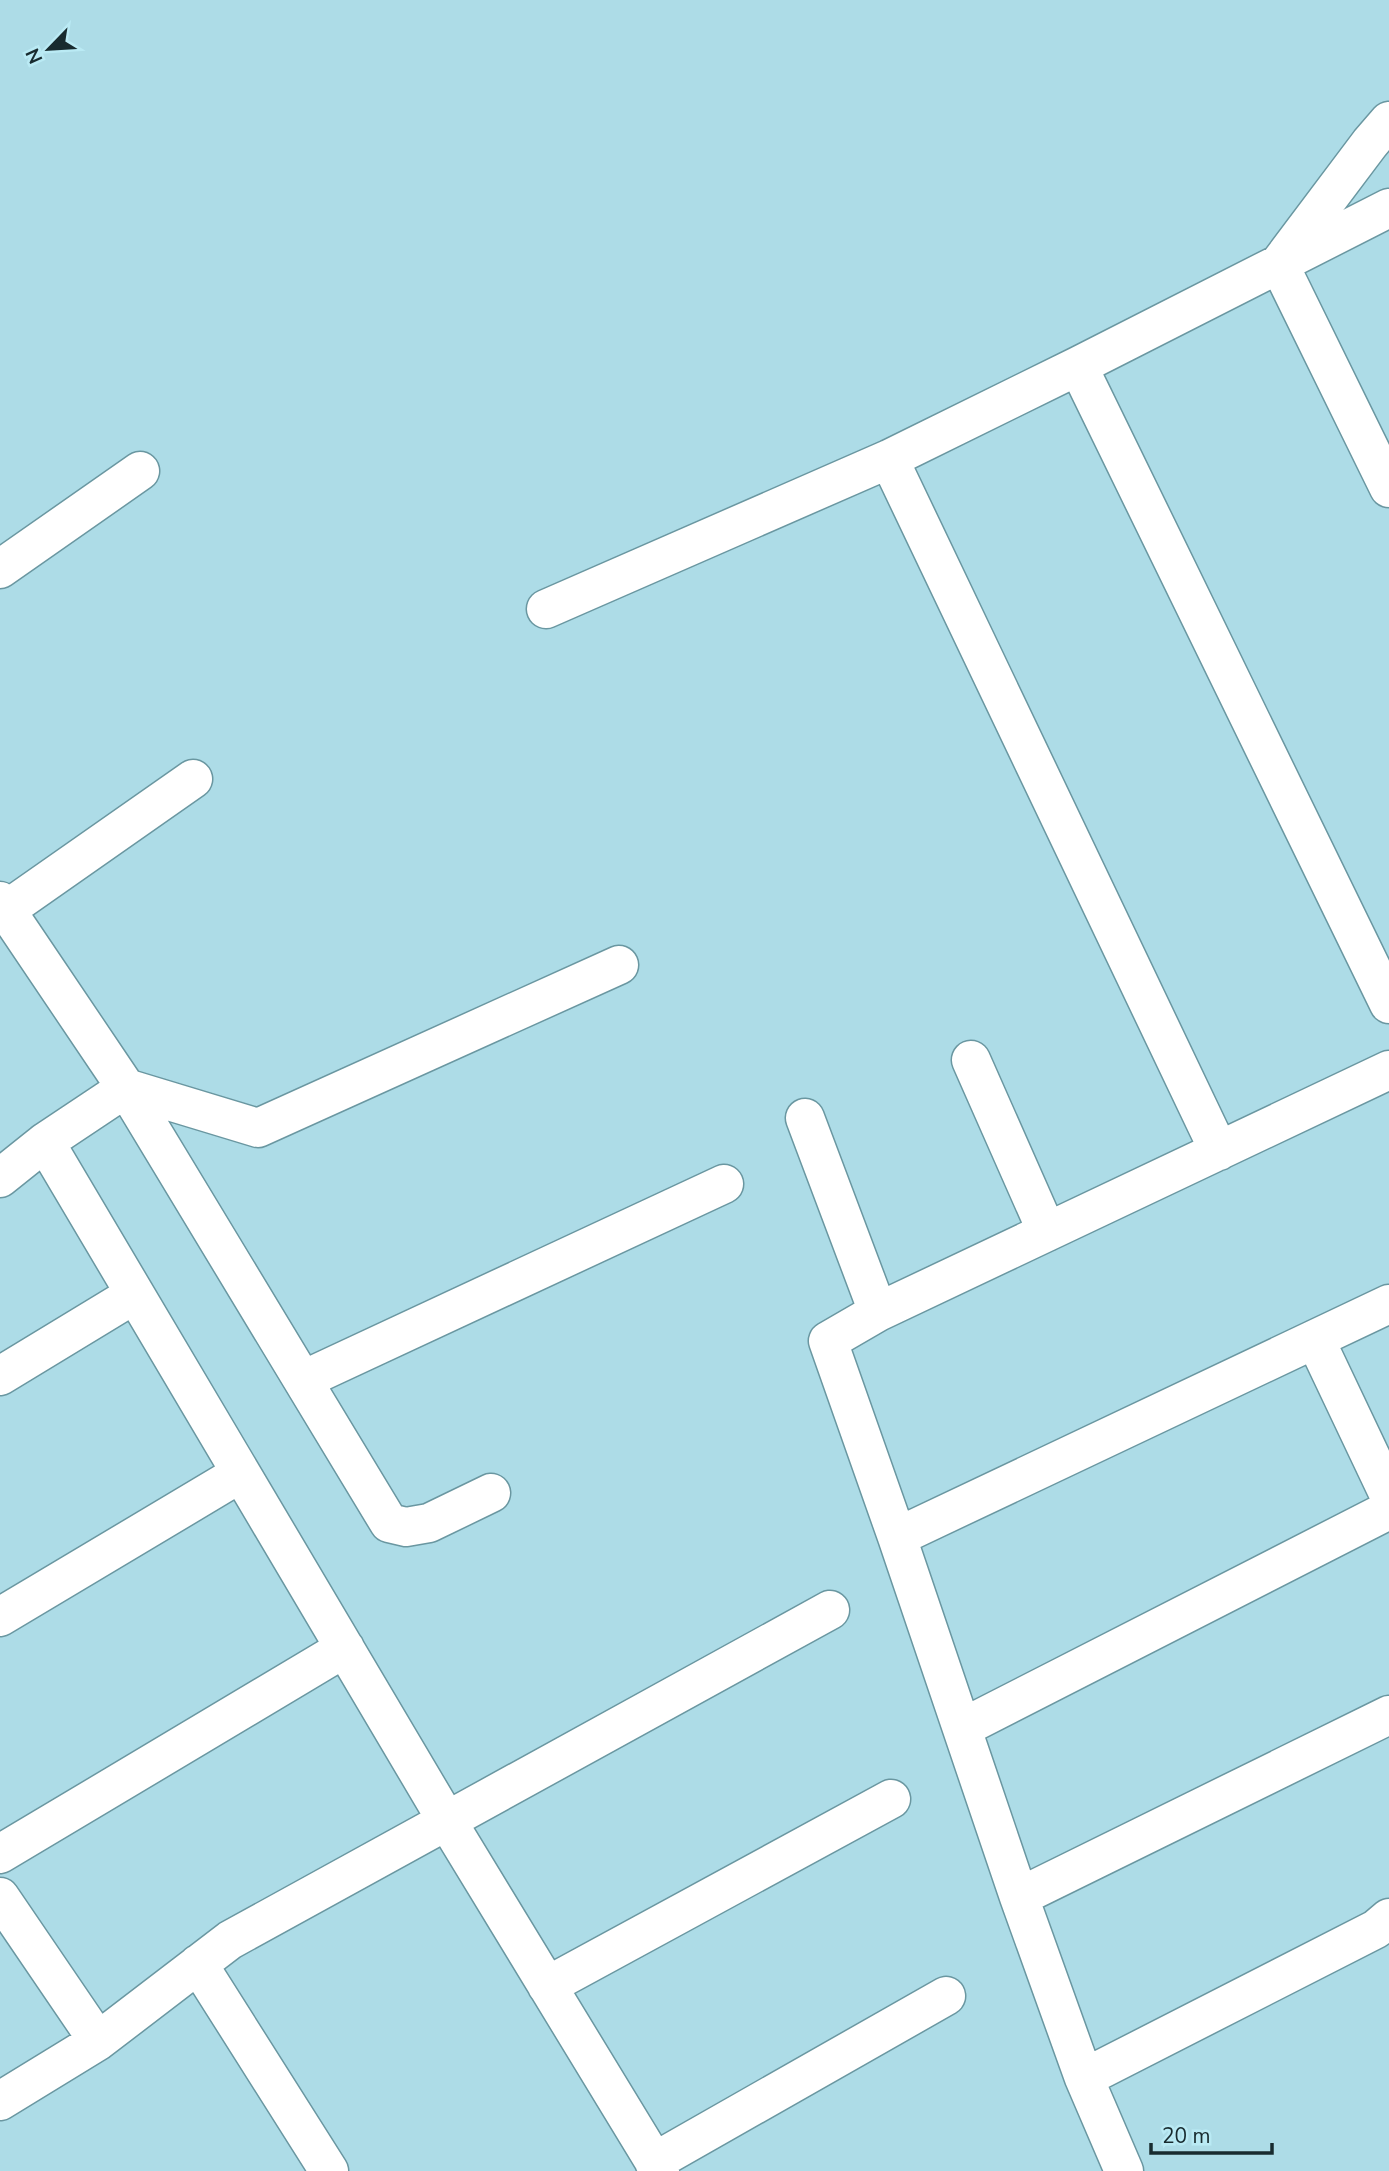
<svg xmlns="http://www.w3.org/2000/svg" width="1389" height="2171" font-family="'Nunito Sans',sans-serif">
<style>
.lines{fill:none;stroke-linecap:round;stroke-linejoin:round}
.minor-casing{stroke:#6a97a1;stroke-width:41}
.minor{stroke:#fff;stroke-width:38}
</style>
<rect width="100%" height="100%" fill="#addce7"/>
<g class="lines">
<defs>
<path id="minor" d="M1389 121 1370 143 1279 264 1389 488
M1078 366 1389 1004
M889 459 1219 1151
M0 569 140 471
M546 609 889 459 1078 366 1389 208
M0 901 126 1088 45 1142 0 1178
M6 910 193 779
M971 1060 1047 1232
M126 1088 389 1523 406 1527 429 1523 491 1493
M126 1088 258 1128 619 965
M805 1118 878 1312
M45 1142 447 1821 660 2171
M1315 1339 1389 1495
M0 1376 135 1294
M303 1380 724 1184
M897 1537 1389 1304
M0 1617 241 1473
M962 1728 1389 1510
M0 1854 345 1648
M0 1897 98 2041
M1019 1897 1389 1715
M198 1964 329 2171
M547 1986 891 1799
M1084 2078 1376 1929 1389 1918
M0 2101 98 2041 230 1940 830 1610
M654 2162 946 1996
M1124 2171 1084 2078 1019 1897 897 1537 828 1341 878 1312 1389 1070"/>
</defs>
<use href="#minor" class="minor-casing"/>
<use href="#minor" class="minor"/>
</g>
<g transform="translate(49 49) rotate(245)" stroke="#baeaf4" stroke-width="5" paint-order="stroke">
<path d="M0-5L12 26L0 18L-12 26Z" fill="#182b2f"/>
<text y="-10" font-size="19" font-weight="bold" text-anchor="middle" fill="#182b2f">N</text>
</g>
<path d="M1151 2143v10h121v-10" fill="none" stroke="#182b2f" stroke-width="3.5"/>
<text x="1162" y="2143" font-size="21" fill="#182b2f" stroke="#baeaf4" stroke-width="5" paint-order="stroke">20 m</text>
</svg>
